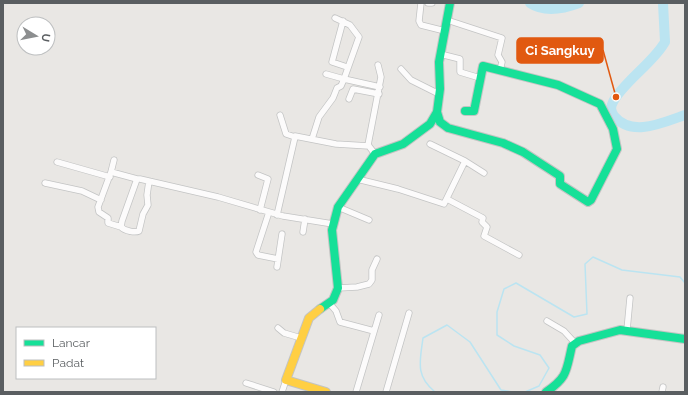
<svg xmlns="http://www.w3.org/2000/svg" width="688" height="395" font-family="Raleway,sans-serif">
<style>
.lines{fill:none;stroke-linecap:round;stroke-linejoin:round}
.stream{stroke:#bbe4f1;stroke-width:1.5}
.river{stroke:#bbe4f1;stroke-width:10}
.street-casing{stroke:#c3c4c4;stroke-width:7}
.fast-casing{stroke:#c3c4c3;stroke-width:10}
.slow-casing{stroke:#c3c4c3;stroke-width:10}
.street{stroke:#fcfbfb;stroke-width:5.5}
.fast{stroke:#16e098;stroke-width:8}
.slow{stroke:#ffcf43;stroke-width:8}
.leader{fill:none;stroke:#e15910;stroke-width:1.5}
.callout-dot{fill:#e15910;stroke:#fff;stroke-width:1.5}
.callout{fill:#e15910;stroke:#e15910;stroke-width:1.5}
.callout-label{font-size:13px;text-anchor:middle;font-weight:bold;fill:#fff}
</style>
<rect width="100%" height="100%" fill="#e9e7e4"/>
<g class="lines">
<path class="stream" d="M435 392C415 376 420 361 423 338L447 325 470 342 501 390 513 392
M525 392 539 386 549 368 540 355 514 346 497 335V312L504 289 516 283 574 317 587 314 585 264 593 257 622 270 680 277 685 283"/>
<path class="river" d="M530 3C545 13 563 9 579 3
M663 3 665 42 663 45C651 64 622 84 613 102 610 108 611 111 614 116 632 138 664 122 685 115"/>
<defs>
<path id="street" d="M421 3 419 21 421 25 445 31
M428 3H432
M335 18 350 25 359 37 344 79 380 87
M447 20 502 38 498 55 502 62 500 70
M343 21 332 62 347 67
M440 54 460 59V72L480 78
M401 69 411 80 439 94
M349 99 353 89 379 94
M295 136 336 144 369 146
M312 139 319 117 333 98 337 88 341 86 344 79 326 74
M375 154 368 145 381 77 378 65
M465 161 484 173
M57 162 110 177
M111 172 114 160
M258 175 268 179 260 210
M357 179 398 189 444 204 465 161 430 144
M149 181 147 195 148 205 143 214 139 231C135 233 125 231 121 227L122 221 137 179H140L218 197 283 216 333 224
M45 183 82 191 101 200
M447 199 483 218 482 222 487 227 484 236 519 255
M338 207 369 220
M269 212 256 252 258 255 278 259
M277 215 295 137 286 134 280 115
M121 227 108 223V218L99 212 98 207 111 172 137 179
M303 232 305 219
M277 267 282 234
M338 288 357 287 369 284 372 280V270L377 259
M330 304 336 311 340 322 374 331
M547 321 564 331 575 343
M278 328 284 333 301 338
M627 330 630 298
M246 383 274 392
M282 392 286 380
M356 392 379 315
M386 392 409 313
M662 392 663 387"/>
<path id="fast" d="M437 112 440 122 448 128 503 143 523 152 560 176V184L588 202 591 200 617 149 613 129 600 104 558 85 483 66 474 111H465
M320 309 333 300 338 288 332 230 338 207 375 154 403 144 430 124 437 112 440 89 439 62 450 3
M546 392C568 377 566 371 572 346L579 341 620 330 685 339"/>
<path id="slow" d="M320 309 309 318 286 380 326 392"/>
</defs>
<use href="#street" class="street-casing"/>
<use href="#fast" class="fast-casing"/>
<use href="#slow" class="slow-casing"/>
<use href="#street" class="street"/>
<use href="#fast" class="fast"/>
<use href="#slow" class="slow"/>
</g>
<path class="leader" d="M616 97L603 50"/>
<circle class="callout-dot" cx="616" cy="97" r="4"/>
<rect class="callout" x="517" y="38" width="86" height="25" rx="4"/>
<g class="callout-label">
<text x="560" y="55">Ci Sangkuy</text>
</g>
<rect width="688" height="395" fill="none" stroke="#5a5e61" stroke-width="8"/>
<rect x="16" y="327" width="140" height="52" fill="#ffffff" stroke="#bdbfc0"/>
<rect x="24" y="340" width="20" height="6" fill="#16e098" stroke="#bdbfc0"/>
<text x="52" y="347" font-size="12" fill="#5a5e61">Lancar</text>
<rect x="24" y="360" width="20" height="6" fill="#ffcf43" stroke="#bdbfc0"/>
<text x="52" y="367" font-size="12" fill="#5a5e61">Padat</text>
<g transform="translate(36 36) rotate(100)"><circle r="19" fill="#ffffff" stroke="#bdbfc0"/>
<path d="M0-3L7 15L0 10L-7 15Z" fill="#8c8e8f"/>
<text y="-6" font-size="11" font-weight="bold" text-anchor="middle" fill="#5a5e61">U</text>
</g>
</svg>
